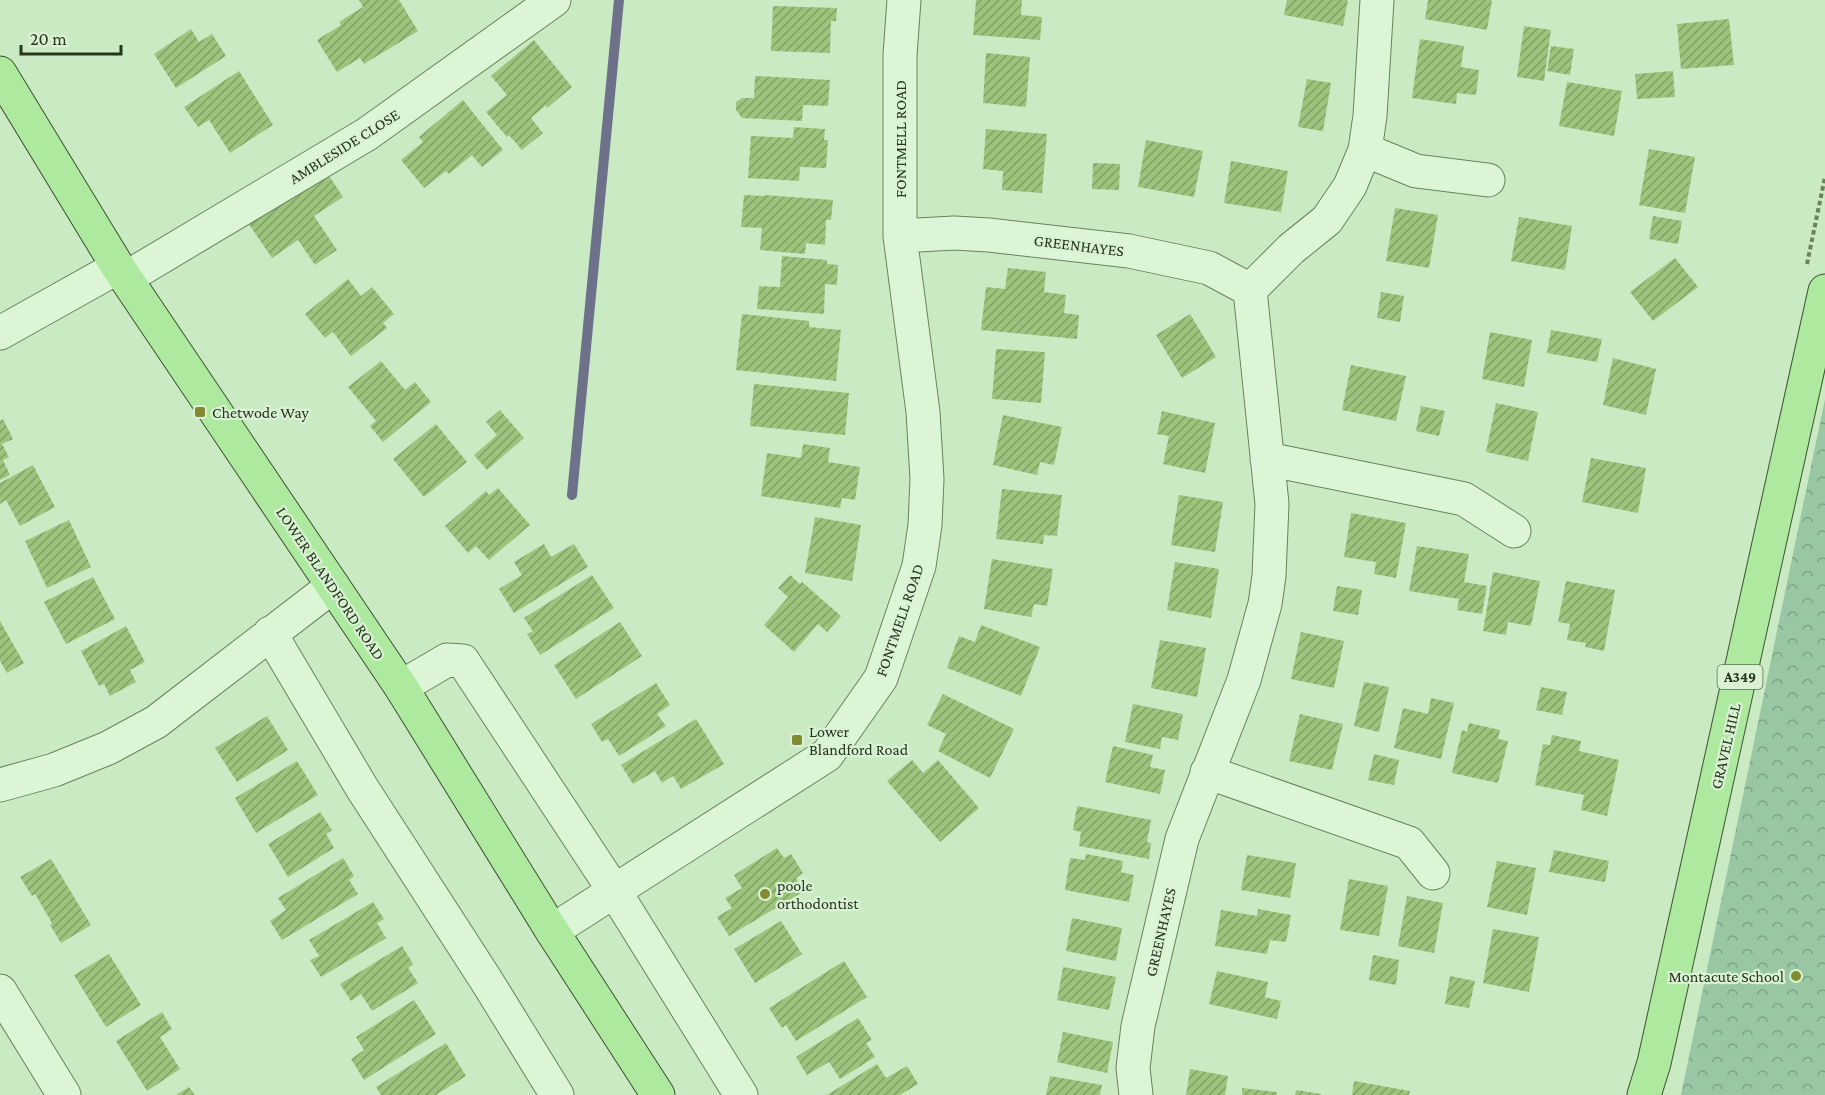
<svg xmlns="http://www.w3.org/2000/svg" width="1825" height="1095" font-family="'Crimson Pro',serif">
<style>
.forest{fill:url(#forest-crowns)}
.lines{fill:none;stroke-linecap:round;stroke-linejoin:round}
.stream{stroke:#6d718a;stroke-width:10}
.building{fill:url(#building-hatch)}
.minor-casing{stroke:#69825c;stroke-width:35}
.major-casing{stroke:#3d5130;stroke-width:35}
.path{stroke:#69825c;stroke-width:4;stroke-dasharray:4.5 3;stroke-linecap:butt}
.minor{stroke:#dcf5d6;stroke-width:33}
.major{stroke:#ade99f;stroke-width:33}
.poi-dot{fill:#818c32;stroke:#d8f2d3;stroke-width:2}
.labels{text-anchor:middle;stroke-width:4.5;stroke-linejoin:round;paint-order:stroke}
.shield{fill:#d8f2d3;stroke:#5c6d55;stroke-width:1.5}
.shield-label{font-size:15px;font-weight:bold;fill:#27341f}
.street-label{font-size:16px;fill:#27341f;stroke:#d8f2d3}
.poi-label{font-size:16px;fill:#27341f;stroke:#d8f2d3;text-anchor:start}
</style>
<defs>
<pattern id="forest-crowns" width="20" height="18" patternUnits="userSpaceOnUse" patternTransform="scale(1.5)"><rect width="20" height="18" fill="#99c7a4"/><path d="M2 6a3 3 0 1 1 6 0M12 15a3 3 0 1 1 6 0" fill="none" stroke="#7da285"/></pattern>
<pattern id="building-hatch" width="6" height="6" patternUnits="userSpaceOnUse" patternTransform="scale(1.5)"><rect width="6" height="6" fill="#9dc47d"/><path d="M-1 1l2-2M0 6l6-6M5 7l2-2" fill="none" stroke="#80a066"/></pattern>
</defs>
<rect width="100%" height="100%" fill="#caeac4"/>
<path class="forest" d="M1825 399V1095H1681Z"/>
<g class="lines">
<path class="stream" d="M572 495 619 0"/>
</g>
<path class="building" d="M359 0H399L418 31 364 64 360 58 337 72 317 40 341 25 339 22 363 7Z
M976 0H1022L1021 15 1042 17 1040 40 973 35Z
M1287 0H1348L1343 26 1284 15Z
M1428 0H1492L1487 30 1425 19Z
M773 6 837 8 836 21H831L830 53 771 51Z
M1729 19 1734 65 1681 69 1677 24Z
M1524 26 1551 30 1544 81 1517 77Z
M191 29 199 42 212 34 226 56 176 88 154 54Z
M1420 39 1464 46 1461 67 1479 70 1476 95 1457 93 1456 104 1412 98Z
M534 40 572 87 547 108 546 105 531 118 543 133 522 150 509 135 507 137 486 112 507 95 491 76Z
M1551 46 1574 49 1570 75 1547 71Z
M986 53 1030 57 1026 107 983 103Z
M239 71 273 125 230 153 209 120 198 127 184 107Z
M1673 71 1675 97 1637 99 1635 74Z
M755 76 830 80 828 106 803 105 802 121 742 118 736 110V102L742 98H754Z
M1307 79 1331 83 1323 131 1298 127Z
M1567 82 1622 91 1614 136 1559 126Z
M463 100 503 150 482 167 472 155 449 174 446 171 424 188 401 160 423 142 419 137Z
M794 127 825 129 824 140H828L826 168 800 167 799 181 748 178 751 136 793 138Z
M986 129 1047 134 1042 193 1002 190 1003 171 983 169Z
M1146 140 1203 151 1194 197 1138 187Z
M1649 149 1695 157 1685 213 1639 205Z
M1231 161 1288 171 1281 212 1224 203Z
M1093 163 1120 164 1119 190 1092 189Z
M324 168 343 197 314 216 337 250 315 265 298 240 272 258 246 220Z
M744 195 764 196 765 195 833 200 831 220H826L825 245 806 243 805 254 760 250 762 228 741 227Z
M1395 208 1438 215 1429 268 1386 261Z
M1653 216 1682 221 1678 244 1649 239Z
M1519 217 1572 226 1565 270 1511 261Z
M782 256 827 260V264L838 265 837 285 825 284 824 314 757 309 759 286 780 287Z
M1675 258 1698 287 1653 321 1630 292Z
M1008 268 1046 272 1044 292 1066 295 1064 313 1079 315 1077 339 981 330 986 287 1005 289Z
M348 279 361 296 372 287 394 314 383 323 387 328 351 356 333 332 325 338 305 314Z
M1381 292 1404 296 1400 322 1377 318Z
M742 314 809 321V327L841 330 836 381 736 370Z
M1190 314 1216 357 1182 378 1156 335Z
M1551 330 1602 339 1597 362 1547 353Z
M1490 332 1532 340 1524 387 1482 379Z
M996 349 1045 352 1041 403 992 399Z
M1613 358 1656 369 1646 415 1603 405Z
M381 361 405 390 415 382 431 402 383 442 370 426 376 421 348 387Z
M1351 365 1406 376 1396 421 1342 410Z
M754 384 849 393 845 435 750 426Z
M1496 403 1538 412 1528 461 1486 452Z
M1421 406 1445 411 1439 436 1416 431Z
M500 410 524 438 487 470 474 455 497 435 486 422Z
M1162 411 1215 423 1205 473 1163 464 1169 436 1157 434Z
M1003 415 1062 427 1054 465 1040 462 1037 475 993 465Z
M3 419 13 439 2 444 9 457 3 460 10 475 0 480V421Z
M436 424 467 462 424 497 393 459Z
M803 444 830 448 828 462 860 467 855 500 842 498 840 508 761 496 767 453 801 458Z
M1591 458 1646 468 1638 513 1582 502Z
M33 465 55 507 20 526 6 500 0 504V483Z
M498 488 530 525 489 560 476 546 468 553 445 526 486 491 489 495Z
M1002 489 1062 495 1057 536 1044 535 1043 544 996 539Z
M1179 495 1223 502 1215 552 1171 545Z
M1351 513 1406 523 1396 578 1374 574 1376 562 1344 557Z
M815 517 861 525 852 581 805 573Z
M69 520 91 567 47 588 25 541Z
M544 544 551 557 574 544 588 567 514 613 499 589 522 575 514 562Z
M1417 546 1469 554 1464 582 1487 586 1482 614 1457 610 1459 599 1409 591Z
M992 559 1053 569 1047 606 1034 604 1031 617 984 609Z
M1175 562 1219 569 1211 618 1167 610Z
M1493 572 1540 581 1531 626 1508 622 1506 635 1483 631Z
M592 575 614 608 540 655 527 634 533 631 524 618Z
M790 575 800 584 802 582 841 616 827 632 818 624 794 652 764 625 788 597 778 588Z
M93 577 115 619 66 644 44 602Z
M1566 581 1615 590 1604 651 1585 647 1586 643 1567 640 1570 624 1558 622Z
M1337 586 1362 590 1358 615 1333 611Z
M0 621 24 663 7 673 0 661Z
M620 622 642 656 576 699 554 665Z
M981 625 1040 647 1021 696 947 668 959 636 975 642Z
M126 626 145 662 130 670 136 682 110 696 104 684 99 686 81 651Z
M1301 632 1344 641 1334 688 1291 679Z
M1160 640 1206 648 1197 697 1151 688Z
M1364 682 1389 687 1379 732 1354 726Z
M656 683 670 705 657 714 666 726 619 756 608 739 602 742 591 724Z
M1541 687 1567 692 1562 715 1536 710Z
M943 694 1014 729 990 778 938 751 946 734 927 725Z
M1431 698 1454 703 1441 759 1394 748 1403 708 1428 714Z
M1133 704 1183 714 1178 740 1162 737 1160 749 1125 742Z
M1300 714 1343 724 1332 770 1289 761Z
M267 716 288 750 237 782 215 748Z
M696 719 724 764 681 789 673 776 662 783 655 771 633 784 621 765Z
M1469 723 1500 730 1498 739 1508 741 1498 783 1452 773 1462 730 1467 732Z
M1552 735 1581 741 1579 751 1619 760 1607 816 1581 810 1584 795 1535 785 1543 744 1550 745Z
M1113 746 1153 755 1150 767 1165 770 1160 794 1105 782Z
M1374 754 1399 760 1394 785 1368 780Z
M912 760 923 773 938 760 979 808 940 842 887 781Z
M297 761 318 795 256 833 235 798Z
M1077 806 1151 820 1147 842 1151 843 1149 859 1079 846 1081 832 1073 830Z
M320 812 332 830 326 834 334 848 288 877 268 844Z
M777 848 784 858 791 854 803 873 796 878 804 891 729 936 717 917 732 908 725 898 742 888 734 875Z
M1554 850 1609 861 1605 882 1549 872Z
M1086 854 1123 861 1121 872 1134 875 1129 902 1065 890 1070 858 1085 860Z
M1247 855 1296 863 1290 898 1241 890Z
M343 858 354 876 349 880 358 894 282 940 270 921 286 910 278 898Z
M51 859 91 925 61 943 50 925 52 923 35 894 32 896 20 877Z
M1497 861 1536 868 1527 915 1487 907Z
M1349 879 1388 886 1379 936 1340 930Z
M1407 896 1443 903 1434 953 1398 946Z
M373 902 384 919 377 923 386 938 321 977 310 960 319 956 309 940Z
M1258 909 1291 915 1286 942 1270 940 1267 954 1215 946 1221 910 1257 916Z
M1072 918 1122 928 1116 961 1066 951Z
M781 921 802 954 755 983 734 949Z
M1493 929 1539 937 1529 992 1483 983Z
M402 946 413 964 408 968 418 983 372 1011 361 994 351 1001 340 984Z
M109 954 141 1005 106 1027 74 975Z
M1373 955 1399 960 1396 985 1369 980Z
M844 961 867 997 796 1041 786 1025 782 1028 769 1008Z
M1063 967 1116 977 1109 1010 1057 1000Z
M1217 971 1268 982 1265 997 1281 1001 1277 1019 1209 1004Z
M1450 976 1475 981 1469 1008 1445 1004Z
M414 1000 436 1034 364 1080 351 1059 364 1050 356 1037Z
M162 1012 172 1029 160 1037 180 1069 147 1091 116 1041Z
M858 1018 872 1040 866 1043 875 1057 840 1079 829 1062 807 1075 796 1057Z
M1063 1032 1113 1042 1107 1073 1057 1062Z
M446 1043 466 1076 436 1095H381L376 1087Z
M877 1064 886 1078 907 1066 918 1084 900 1095H827Z
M1190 1069 1228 1076 1225 1095H1186Z
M1050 1076 1102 1085 1100 1095H1046Z
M1354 1081 1410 1091 1409 1095H1352Z
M189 1087 195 1095H176Z
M1242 1088 1277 1092V1095H1242Z
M1296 1090 1321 1094V1095H1295Z"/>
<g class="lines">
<defs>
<path id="minor" d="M1365 150 1416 171 1488 180
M900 236 954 233 989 235 1129 251 1209 268 1250 290 1272 504 1269 576 1265 604 1244 680 1182 839 1138 1026 1133 1068 1136 1095
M126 278 367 134 554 0
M1250 290 1291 249 1327 220 1350 186 1365 150 1370 116 1377 0
M0 333 118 267
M1267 459 1464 499 1514 531
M270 633 362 788 486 980 557 1095
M401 687 447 660 463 661 615 892 741 1095
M1207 772 1409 843 1433 873
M0 785 54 770 108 748 156 722 333 586
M552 931 827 755 881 678 919 566 925 525 927 479 923 412 900 236V55L904 0
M0 991 64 1095"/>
<path id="major" d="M0 73 118 267 401 687 552 931 658 1095
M1644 1095 1654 1063 1825 291"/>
</defs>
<use href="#minor" class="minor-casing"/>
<use href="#major" class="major-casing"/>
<path class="path" d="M1807 264 1825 177"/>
<use href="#minor" class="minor"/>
<use href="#major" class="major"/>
</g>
<g class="poi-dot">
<rect x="194" y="406" width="12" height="12" rx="3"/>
<rect x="791" y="734" width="12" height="12" rx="3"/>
<circle cx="765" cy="894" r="6"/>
<circle cx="1796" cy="976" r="6"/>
</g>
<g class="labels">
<rect class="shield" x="1717.5" y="665" width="45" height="24" rx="4.5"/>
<g class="shield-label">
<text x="1740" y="682">A349</text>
</g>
<g class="street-label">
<text transform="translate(900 139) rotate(-90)" y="6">FONTMELL ROAD</text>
<text transform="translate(344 146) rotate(-32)" y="6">AMBLESIDE CLOSE</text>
<text transform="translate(1079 245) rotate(7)" y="6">GREENHAYES</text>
<text transform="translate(331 583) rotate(56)" y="6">LOWER BLANDFORD ROAD</text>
<text transform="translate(899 620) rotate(-71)" y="6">FONTMELL ROAD</text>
<text transform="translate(1725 746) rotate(-77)" y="6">GRAVEL HILL</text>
<text transform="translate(1160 932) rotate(-77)" y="6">GREENHAYES</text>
</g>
<g class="poi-label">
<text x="212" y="418">Chetwode Way</text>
<text x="809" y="737">Lower<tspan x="809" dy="18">Blandford Road</tspan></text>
<text x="777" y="891">poole<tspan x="777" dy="18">orthodontist</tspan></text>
<text x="1784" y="982" text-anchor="end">Montacute School</text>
</g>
</g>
<path d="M21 45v9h100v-9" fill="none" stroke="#27341f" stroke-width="3"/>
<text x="30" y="45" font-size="18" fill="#27341f" stroke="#d8f2d3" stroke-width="4.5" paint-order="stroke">20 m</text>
</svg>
